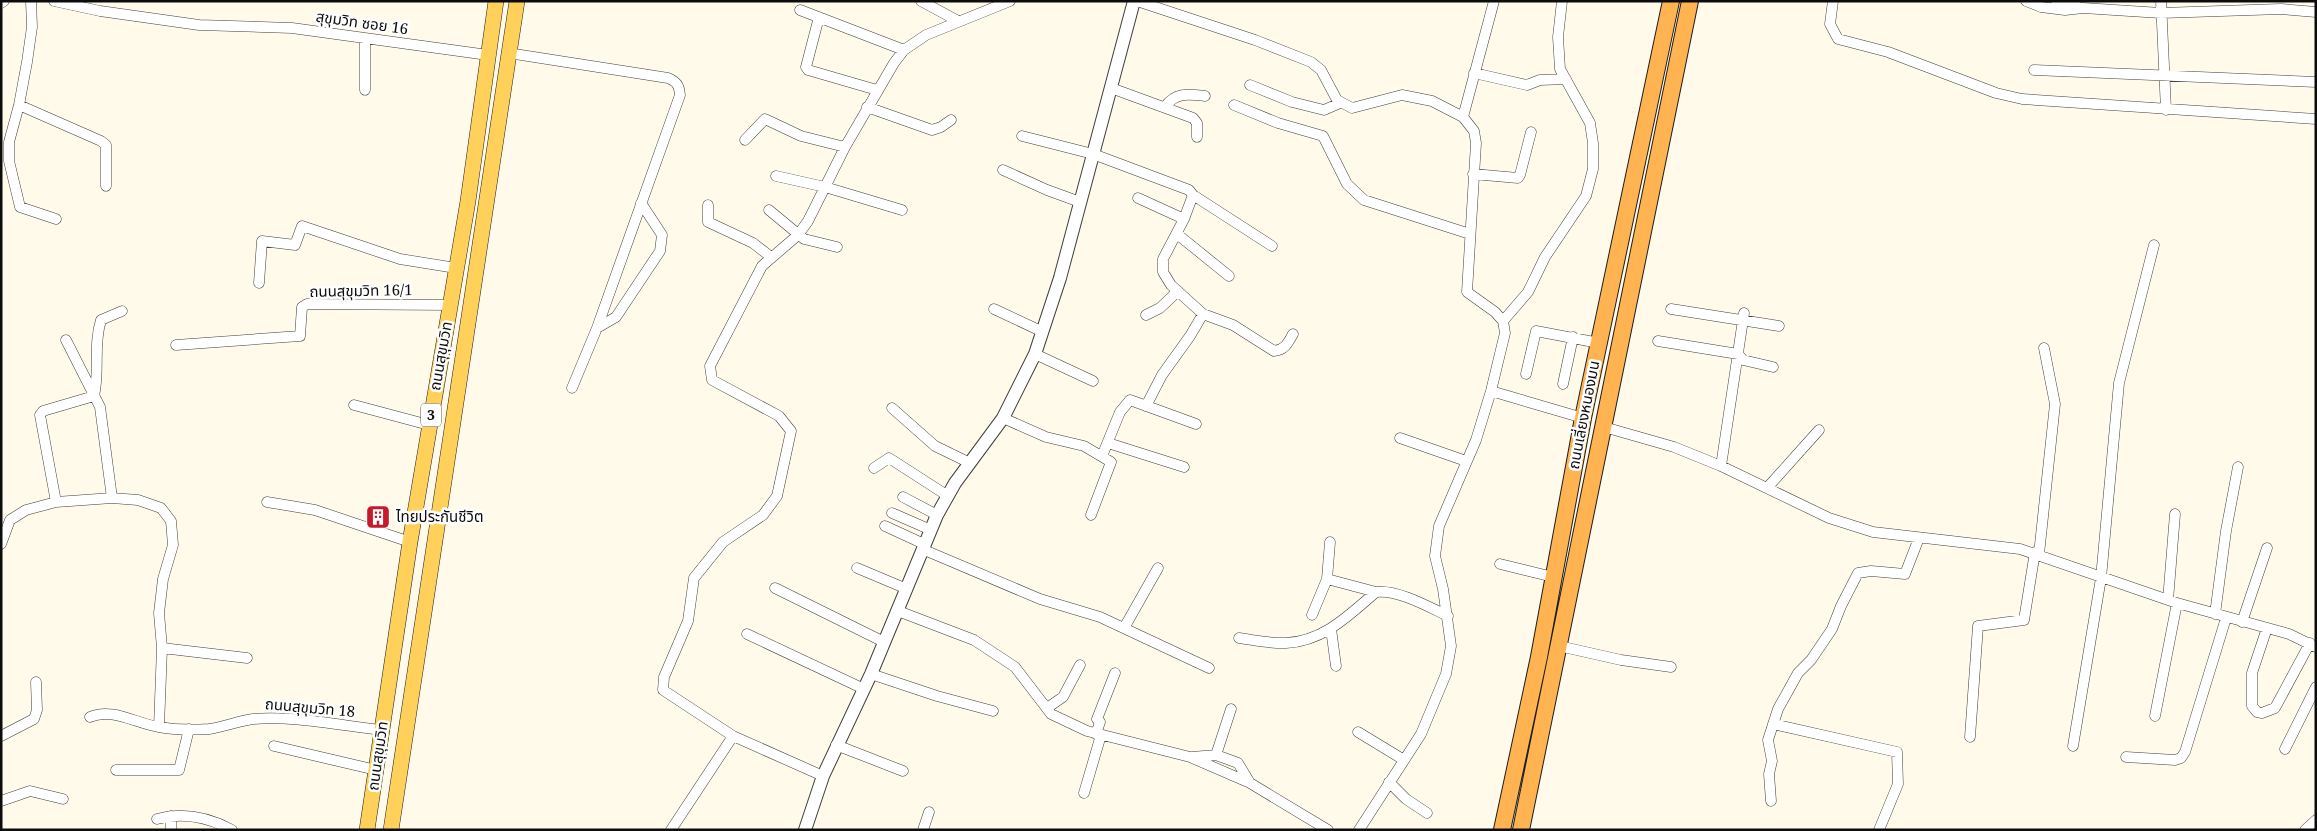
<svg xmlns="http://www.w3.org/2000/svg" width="2317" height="831" font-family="'Noto Serif','Noto Sans Thai',serif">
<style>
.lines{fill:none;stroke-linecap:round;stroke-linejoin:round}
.minor-casing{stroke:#3f3f3f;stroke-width:11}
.tertiary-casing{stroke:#3f3f3f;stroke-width:14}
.primary-casing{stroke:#1d1d1d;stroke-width:16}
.trunk-casing{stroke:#1d1d1d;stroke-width:18}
.minor{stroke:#fff;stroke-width:10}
.tertiary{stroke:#fff;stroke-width:12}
.primary{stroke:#ffd15a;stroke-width:15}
.trunk{stroke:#ffb351;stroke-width:16}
.labels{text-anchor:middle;stroke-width:5;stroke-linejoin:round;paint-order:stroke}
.shield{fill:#fff;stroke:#555;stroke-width:1}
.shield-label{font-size:14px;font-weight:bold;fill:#0c0c0c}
.street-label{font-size:15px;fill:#0c0c0c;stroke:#fff}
.poi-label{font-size:15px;fill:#0c0c0c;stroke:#fff;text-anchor:start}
</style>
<rect width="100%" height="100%" fill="#fffaea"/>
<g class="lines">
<defs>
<path id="minor" d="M31 1 32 27 27 62 19 105 9 142V161L20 207 56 219
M54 1 100 11 199 25 292 28 488 55
M921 1 958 21
M1137 1 1255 40 1311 62 1321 70 1337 100 1352 108 1402 95 1432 101 1463 117 1474 131 1476 143 1467 292 1495 312 1503 321 1505 333 1491 391 1476 440 1439 526 1435 556 1443 589 1451 646 1446 674 1421 734 1359 830
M1833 1 1830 24 1838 39 1888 52 1996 93 2022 99 2316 119
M2026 1 2041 7 2065 10 2083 8 2161 13 2281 9 2316 12
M2056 1 2077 6
M2161 1 2166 110
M1 3 4 1
M800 10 904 50
M819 17 806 67 808 70 877 90
M365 38V90
M508 53 668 78C677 82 679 85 680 95L597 328 572 388
M2034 70 2316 82
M1474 73 1527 85 1540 80 1566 79
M1250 85 1292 102 1324 110 1340 103
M1111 88 1193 118 1197 123V137
M19 105 101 141 106 145V186
M1234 105 1278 123 1323 136 1347 184 1364 200 1470 234
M867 107 932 130 941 127 951 120
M1165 107C1175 92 1188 94 1205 96
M1463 117 1494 1
M1022 136 1093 154 1189 190 1193 195 1184 219 1163 259V272L1171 285 1203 314 1190 336 1162 375 1146 406
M745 140 765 119 801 136 845 147
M1003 170 1047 190 1080 202
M1473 174 1518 178 1520 175 1531 132
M776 176 825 187 902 210
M1193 195 1272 246
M1138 198 1184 219
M708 205V222L753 243 771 257
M769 210 804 239 837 247
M1177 234 1229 276
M259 283 262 241 295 245 302 226 400 259 456 268
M994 309 1043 332
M1671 309 1779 326
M1203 314 1233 325 1274 351C1285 350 1288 343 1293 334
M1146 315 1160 308 1178 291
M1503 321 1528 292 1545 257 1586 196 1593 169V143L1590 123 1560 69 1558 37 1562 1
M597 328 616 317 660 251 662 235 641 203
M66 340 100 407 112 498
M1658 341 1738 354 1743 360 1773 367
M176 345 300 336 302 307 307 304 450 305
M1035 354 1093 381
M1526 374 1536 331 1599 343
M1563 384 1573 337
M1491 391 1583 418
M354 405 429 425
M892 408 935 446 970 463
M1003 418 1046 437 1084 446 1111 462 1091 515
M1604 427 1674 447 1721 466 1829 518 1873 532 2020 549 2177 603 2289 634 2316 647
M1400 438 1466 461
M1108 443 1184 467
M1102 456 1120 412 1130 400 1196 424
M1721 466 1744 313
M874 468 889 458 948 496
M1767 488 1819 430
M903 497 937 515
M56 502 40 415 43 411 94 396C100 371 93 345 101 320L122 311
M267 502 315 510 410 542
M892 513 931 530
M885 526 924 544
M1 544 10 520 26 510 56 502 112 498 138 500 161 508 171 521 173 545 163 579 159 613 162 648 159 727
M922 549 1040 599 1100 617 1209 668
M2039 554 2055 404 2044 348
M1500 564 1553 577
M857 568 907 589
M1327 579 1376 592
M775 588 884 642
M2168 600 2175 514
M898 611 974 640 1015 667 1051 714 1087 731 1190 757 1250 783 1328 830
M2215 614 2226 531 2238 467
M1312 615 1327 579 1330 542
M2242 622 2267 548
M1124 628 1158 568
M2267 628 2252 673V706L2257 712 2262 713 2275 708 2310 643
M1331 629 1336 666
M747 634 864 689
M1239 638C1254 640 1271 644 1286 643 1324 641 1349 615 1376 592 1397 589 1429 607 1448 616
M1559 646 1621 660 1671 667
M162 648 247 658
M871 674 937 696 993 711
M1047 708 1063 697 1080 665
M2155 716 2177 603
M90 717C112 707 137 724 159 727 175 730 193 730 209 729 224 727 238 721 253 719 290 715 344 726 382 730
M1773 724 1897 752 1898 784 1879 830
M1358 732 1404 760
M1096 734 1100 722 1097 719 1115 673
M1 736 34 719 37 710 36 682
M1970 737 1978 626 2024 620 2035 552
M836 745 903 771
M274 746 376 770
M2073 746 2101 578 2119 383 2154 245
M2285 749 2316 687
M1216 755 1231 709
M1192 757 1216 755 1238 763 1250 783
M2126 757 2175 760 2181 758 2185 752 2226 618
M116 770H179L189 729
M823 776 733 736 663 690 664 677 688 621 694 578 723 542 763 515 777 496 791 431 779 416 712 380 710 366 762 266 798 235 808 221 845 147 894 63 904 50 926 35 1010 1
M1389 782 1406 799 1427 813
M1084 793 1101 735
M1 801 30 791 63 799
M1771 801 1769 774 1772 761 1768 740 1778 709 1798 673 1811 660 1832 629 1841 606 1858 573 1871 571 1905 574 1919 538
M157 819C183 812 208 817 232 830
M171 830V816
M671 830 733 736
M923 830 929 812
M2305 830 2316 820"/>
<path id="tertiary" d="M805 830 823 776 871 674 937 515 955 483 1003 418 1035 354 1060 278 1134 1"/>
<path id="primary" d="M367 830 410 542 468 201 496 1
M391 830 517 1"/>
<path id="trunk" d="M1502 830 1539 657 1583 418 1671 1
M1521 830 1690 1"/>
</defs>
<use href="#minor" class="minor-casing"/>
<use href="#tertiary" class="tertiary-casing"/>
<use href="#primary" class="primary-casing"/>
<use href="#trunk" class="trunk-casing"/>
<use href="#minor" class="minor"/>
<use href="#tertiary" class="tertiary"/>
<use href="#primary" class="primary"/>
<use href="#trunk" class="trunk"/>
</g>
<defs>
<symbol id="building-square" viewBox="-11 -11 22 22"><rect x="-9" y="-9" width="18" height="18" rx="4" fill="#c51a29" stroke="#fff"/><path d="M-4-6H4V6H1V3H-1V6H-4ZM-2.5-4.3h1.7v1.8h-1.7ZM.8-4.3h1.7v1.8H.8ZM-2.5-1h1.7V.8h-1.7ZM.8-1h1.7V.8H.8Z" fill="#fff"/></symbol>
</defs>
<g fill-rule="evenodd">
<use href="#building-square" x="364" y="503" width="28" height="28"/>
</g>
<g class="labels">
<rect class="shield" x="421" y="403.5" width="20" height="23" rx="4"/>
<g class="shield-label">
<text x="431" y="420">3</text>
</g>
<g class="street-label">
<text transform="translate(362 23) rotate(8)" y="5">สุขุมวิท ซอย 16</text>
<text transform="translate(361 291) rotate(-1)" y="5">ถนนสุขุมวิท 16/1</text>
<text transform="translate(441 356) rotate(-80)" y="5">ถนนสุขุมวิท</text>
<text transform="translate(1584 415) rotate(-79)" y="5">ถนนเลี่ยงหนองมน</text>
<text transform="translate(310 708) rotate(5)" y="5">ถนนสุขุมวิท 18</text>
<text transform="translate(378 756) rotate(-82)" y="5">ถนนสุขุมวิท</text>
</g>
<g class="poi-label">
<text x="396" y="522">ไทยประกันชีวิต</text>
</g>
</g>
<rect width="2317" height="831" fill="none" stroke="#0c0c0c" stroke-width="5"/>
</svg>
